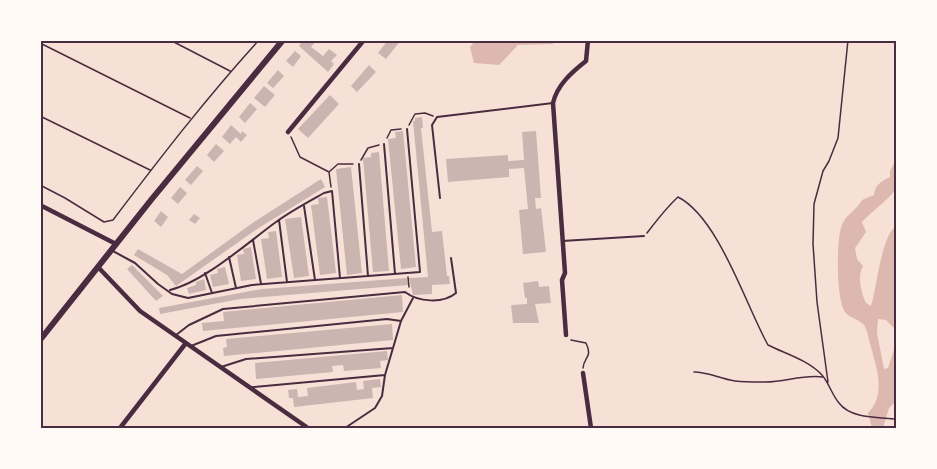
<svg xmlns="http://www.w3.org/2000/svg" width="937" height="469" font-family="Arial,sans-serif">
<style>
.water{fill:#dcb8b0}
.building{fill:#ccb4b1}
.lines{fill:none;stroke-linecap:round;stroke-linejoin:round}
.path{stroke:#4a2c40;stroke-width:1.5}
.service{stroke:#4a2c40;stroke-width:2}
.minor{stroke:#4a2c40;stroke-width:4.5}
.tertiary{stroke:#4a2c40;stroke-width:6}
.neatline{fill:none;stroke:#4a2c40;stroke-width:2}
</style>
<rect width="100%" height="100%" fill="#f7e1d7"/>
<path class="water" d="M476 40H554V41L553 44 518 45 499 65 474 63 470 47Z
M896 159C896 167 899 180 896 188 894 195 869 214 862 222L866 232 855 248 857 259 863 266C857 277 861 292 866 303L871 306C877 287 881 237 896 226V330L886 320 878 319 877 333 884 369 888 368 896 343V401L889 408 883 428H872L868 413C886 395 877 369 871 347 869 341 868 331 864 325 859 319 849 318 845 312 836 299 836 239 842 225 846 214 857 210 862 200L874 195C875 185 880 182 890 177V171Z"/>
<path class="building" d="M303 40H317L311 47 323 56 329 49 337 55 331 61 334 64 328 72 299 46Z
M388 40H401L386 59 378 53Z
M295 51 301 56 293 67 286 61Z
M369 65 376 72 357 92 351 86Z
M278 70 284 76 273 88 267 83Z
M264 86 275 95 265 107 254 98Z
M330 95 339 104 308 138 298 129Z
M250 103 257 109 245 123 239 117Z
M422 117 423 128H421L432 232 442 231 447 276H449L450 284 432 285V294L413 295 409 278 428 277 413 121H415V118Z
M231 125 241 134 242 131 247 135 241 142 236 137 230 144 222 137Z
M403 131 416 267 401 269 388 139 396 138 395 132Z
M536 131 541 198H535L536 209 541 208 546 252 523 254 519 210 528 209 524 168 509 169V177L448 182 446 159 508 155V161L524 160 522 132Z
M216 144 224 151 214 162 207 155Z
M379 152 389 271 373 272 363 158 371 157V153Z
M197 166 203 171 191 185 185 180Z
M351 167 362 273 347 275 336 169Z
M321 179 325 187 257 229 176 286 167 275 134 255 138 249 182 274 251 224Z
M180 187 187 193 178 204 171 198Z
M327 197 336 273 320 275 311 205 319 204 318 198Z
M161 211 168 217 161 227 154 221Z
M194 214 200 218 195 224 189 220Z
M301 217 309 276 294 278 285 219Z
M276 231 282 277 267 279 261 239 269 238 268 232Z
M251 247 256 279 241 281 237 255 244 254 243 249Z
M132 265 163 296 156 301 127 269Z
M225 267 229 284 213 287 210 275 218 273 217 269Z
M407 278 408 285 240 299 160 314 159 308 262 289Z
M204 279 206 290 189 294 187 288 196 285V282Z
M538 281 539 287 549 286 551 303 535 304 539 323H513L511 305 527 304V298H525L523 283Z
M402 295 403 312 203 331 202 323 224 321 223 312Z
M392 324 393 340 224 356 223 348 227 347 226 339Z
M387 351 388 360 380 361 381 368 344 371 343 365 332 366 333 372 256 379 255 363Z
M380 379 381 387 372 388 373 398 294 407 293 398H289L288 390 297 389 298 397 308 396 307 388 356 382 357 390 364 389 363 381Z"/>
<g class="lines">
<path class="path" d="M170 40 230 71
M40 43 190 118
M40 116 150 170
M409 125 415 114 425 113 433 116
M291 137 300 157 329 172 331 187
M387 138 391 130 401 129
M361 160 368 148 379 145
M329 172 338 164H353
M40 185 65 198 104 222 113 220C160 158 207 97 259 40
M647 233C657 220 666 208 678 197 719 218 746 306 768 345 786 354 808 360 822 375 829 383 832 395 839 403 851 419 878 417 896 419
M408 277 409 287
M571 340 586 343C593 358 584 356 583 368
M694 372C709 372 720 379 735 381 744 382 754 382 763 382 783 383 802 374 823 377
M828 382 817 302 813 244 814 204 823 171 829 161 838 138 848 40"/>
<path class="service" d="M384 144 395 274
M359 164 368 276
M440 198 432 125 437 117 553 103
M304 206 315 280
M279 220 287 282
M253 240 261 284
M562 241 644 236
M111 250 135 263 158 284 172 294 188 298 252 285 420 272 407 129
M229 257 236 288
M205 273 212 293
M170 290C204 282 247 243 276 222 291 211 308 202 324 193L332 191 340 278
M176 335 189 325 223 309 405 292C418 302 443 304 456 293L451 258
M191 346 216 336 387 319 401 321
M221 367 246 359 393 348
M253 387 385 375
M345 428 375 408 382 396 385 375 401 321 413 298"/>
<path class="minor" d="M288 132 364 40
M40 205 116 244
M98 267 140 311 308 428
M566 335 562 280 565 273 553 103C557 85 572 72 586 61L588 40
M583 373 591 428
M120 428 186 343"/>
<path class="tertiary" d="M40 340 151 200 283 40"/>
</g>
<rect width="937" height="469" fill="none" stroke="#fffaf5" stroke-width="84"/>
<rect x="42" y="42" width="853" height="385" class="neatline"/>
</svg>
